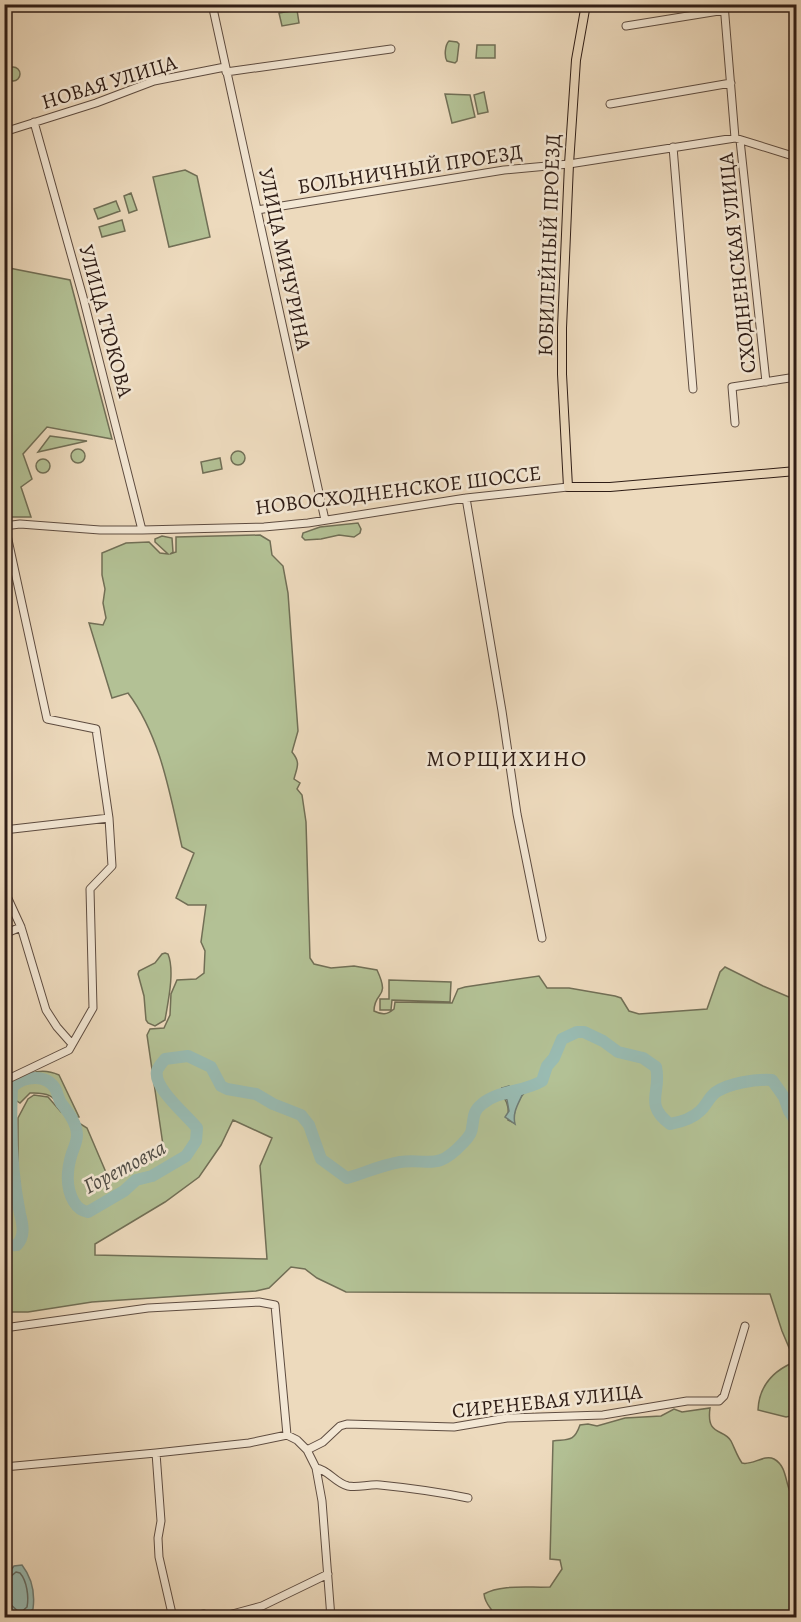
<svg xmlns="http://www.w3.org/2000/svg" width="801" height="1622" font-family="Alegreya,serif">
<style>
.green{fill:#b3c195;stroke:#716f56;stroke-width:1.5;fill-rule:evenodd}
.water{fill:#99bbb2;stroke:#6f7c74;stroke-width:1.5}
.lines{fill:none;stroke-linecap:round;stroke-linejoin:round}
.shore{stroke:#646c64;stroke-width:1.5}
.river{stroke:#99bbb2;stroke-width:12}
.minor-casing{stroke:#5e4c40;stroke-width:9}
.major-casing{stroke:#2f1d16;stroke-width:10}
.minor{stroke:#f3e7d4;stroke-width:7}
.major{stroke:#eddabd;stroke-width:8}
.labels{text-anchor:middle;stroke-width:5;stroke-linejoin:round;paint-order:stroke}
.street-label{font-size:21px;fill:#2f1d16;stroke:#f3e7d4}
.neighbourhood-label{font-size:22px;letter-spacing:1.5px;fill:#2f1d16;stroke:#f3e7d4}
.water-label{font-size:22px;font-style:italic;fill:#4f4c45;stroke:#f3e7d4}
</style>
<rect width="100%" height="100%" fill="#eddabd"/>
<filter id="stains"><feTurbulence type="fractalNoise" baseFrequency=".00333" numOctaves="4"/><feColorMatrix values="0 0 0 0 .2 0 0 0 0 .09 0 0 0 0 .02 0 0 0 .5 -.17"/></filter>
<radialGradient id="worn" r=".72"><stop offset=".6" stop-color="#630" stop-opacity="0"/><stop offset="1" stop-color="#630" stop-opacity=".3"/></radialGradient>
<path class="green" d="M297 10 299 23 282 26 279 13Z
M449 41 457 42 459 44 457 61 455 63 447 61C444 56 445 45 449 41Z
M477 45H495V58H476Z
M6 74a7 7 0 1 1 14 0a7 7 0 1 1-14 0Z
M484 92 488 112 478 114 474 95Z
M445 94 470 95 475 117 452 123Z
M185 170 197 176 210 237 169 247 153 177Z
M131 193 137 210 129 213 124 196Z
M116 201 120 211 98 219 94 209Z
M122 220 125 231 102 237 99 227Z
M4 267 70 280 112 439 47 427 23 454 32 479 21 487 31 517H5Z
M50 436 87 441 38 452Z
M71 456a7 7 0 1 1 14 0a7 7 0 1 1-14 0Z
M231 458a7 7 0 1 1 14 0a7 7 0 1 1-14 0Z
M220 458 222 469 203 473 201 462Z
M36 466a7 7 0 1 1 14 0a7 7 0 1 1-14 0Z
M358 523 361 529 360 533 354 537 339 535 321 539 305 540 302 537 303 533 320 527Z
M260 535 270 541 272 555 283 566 288 593 298 731 292 752C301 763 297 767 294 779L300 783 297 789 302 795 306 822 310 958 314 964 331 968 354 966 377 970C391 1000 374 990 374 1011 382 1015 387 1015 394 1009L395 1002 452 1003 458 989 465 987 539 976 547 988H569L615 996 621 998 629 1011 639 1014 707 1009 720 972 725 967 763 986 796 1000V1415L786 1417 758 1410C759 1387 772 1372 792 1363L790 1350 782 1331 770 1294 346 1292 317 1278 305 1269 291 1267 269 1288 256 1291 92 1302 28 1312H5L4 1197 13 1195 20 1183 18 1176V1118L28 1099 34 1095 48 1097 61 1112 70 1117C53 1101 57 1092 30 1093L20 1103 14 1099 10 1093C20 1074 39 1066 59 1075L79 1117 71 1118 87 1128 108 1177 164 1152 147 1035 150 1029 164 1028 170 1015 171 994 177 980 196 979 204 973 205 951 201 942 206 905H188L176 898 194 853 182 847C170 795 161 737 128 693L112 698 89 623 103 625 106 618 103 603 105 589 102 575V553L126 543 149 542 160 553 168 554 155 542V539L162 536 172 538 173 552 170 554 176 552V537ZM530 1085 533 1086C520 1094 513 1107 514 1123L508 1120C509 1111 509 1101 501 1095L502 1088 513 1090ZM233 1120 272 1138 260 1166 267 1259 95 1255V1244L165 1202 199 1177 221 1145Z
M165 953 168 954C175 971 168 1002 165 1020L155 1026 148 1023 146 1020 144 996 138 974 139 971 155 963 162 954Z
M389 980 451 982 450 1002 392 1000 391 1010H380V999H389Z
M710 1408C706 1437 724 1428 731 1441 735 1449 737 1456 742 1463 752 1466 764 1454 774 1459 790 1468 783 1489 796 1499V1617H496C492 1608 485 1605 484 1594 501 1584 530 1588 550 1587L562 1569 560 1560 550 1559 553 1441C569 1439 574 1442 580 1425L588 1424 597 1426 625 1418 661 1416 674 1409 682 1412Z"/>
<path class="water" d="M530 1085 534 1086 523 1093C519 1103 512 1112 515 1124L505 1117 509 1111 507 1100 501 1095 502 1088 509 1086 510 1089Z
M22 1565C32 1578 35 1594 33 1609L23 1617H13L6 1609 5 1578 14 1566Z"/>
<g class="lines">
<path class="shore" d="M4 1579 9 1578 16 1572 20 1573C27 1581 29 1597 27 1607L20 1613 10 1604 4 1603"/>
<path class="river" d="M4 1246 17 1245C25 1236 23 1225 20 1214 11 1171 10 1131 12 1087 24 1076 47 1073 56 1090 58 1095 58 1098 61 1103 68 1112 77 1123 77 1135 77 1141 74 1148 72 1153 67 1169 65 1187 74 1202 77 1207 82 1211 88 1212L124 1191 136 1180 152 1176 186 1156 196 1141 197 1128C187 1115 153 1088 157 1071 158 1067 162 1063 165 1059L188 1056 211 1067 221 1086 227 1089 256 1094 273 1104 301 1115 309 1125 321 1159 347 1178C364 1173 382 1165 400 1162 430 1158 436 1172 463 1143 466 1140 472 1133 472 1128 474 1117 473 1111 482 1104 499 1090 524 1092 542 1081L547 1066 554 1058 562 1039 577 1032H584L603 1041 618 1052 643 1058 656 1067C662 1092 643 1104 670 1124 681 1122 692 1119 700 1111 706 1106 709 1097 716 1092 730 1083 755 1079 772 1080L784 1097 789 1111 796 1122"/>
<defs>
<path id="minor" d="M212 4 325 520
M724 4 735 138
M626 26 725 10
M226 72 391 49
M610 104 731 83
M34 122 83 297 142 530
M4 132 96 103 154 81 225 67
M740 140 766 382
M673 147 693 389
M257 210 504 170 569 164 735 138 796 157
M735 423 732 387 796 377
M466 498 502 711 517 814 542 938
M4 526 20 524 100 530H142L264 527 308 523 466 498 568 487
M4 830 109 818
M4 890 21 927 46 1010 57 1027 72 1044
M4 934 21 927
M4 1081 69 1050 93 1008 90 889 112 866 109 818 96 729 47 719 5 526
M4 1328 148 1308 259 1302 275 1305 287 1435
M307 1450 323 1442 340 1426 347 1424 454 1427 507 1418 603 1415 687 1401H719L724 1396 745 1326
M156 1453 161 1521 158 1538 159 1557 173 1618
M4 1467 156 1453 249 1443 287 1435 297 1440 307 1450 316 1468 322 1501 331 1618
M316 1468C329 1470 335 1483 348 1486 358 1488 369 1484 380 1485 410 1488 439 1492 468 1498
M225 1616 262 1606 328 1574
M185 1618 204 1614"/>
<path id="major" d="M586 4 576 60 569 164 562 328V374L568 487H610L796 471"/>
</defs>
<use href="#minor" class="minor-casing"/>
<use href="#major" class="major-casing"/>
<use href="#minor" class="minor"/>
<use href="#major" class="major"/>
</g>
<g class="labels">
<g class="street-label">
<text transform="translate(109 82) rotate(-17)" y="7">НОВАЯ УЛИЦА</text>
<text transform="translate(410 169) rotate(-9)" y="7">БОЛЬНИЧНЫЙ ПРОЕЗД</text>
<text transform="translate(549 245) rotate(-88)" y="7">ЮБИЛЕЙНЫЙ ПРОЕЗД</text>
<text transform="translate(285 259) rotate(78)" y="7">УЛИЦА МИЧУРИНА</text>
<text transform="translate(737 263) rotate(-96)" y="7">СХОДНЕНСКАЯ УЛИЦА</text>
<text transform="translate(106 321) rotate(75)" y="7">УЛИЦА ТЮКОВА</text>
<text transform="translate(398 490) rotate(-7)" y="7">НОВОСХОДНЕНСКОЕ ШОССЕ</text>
<text transform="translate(547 1401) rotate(-6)" y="7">СИРЕНЕВАЯ УЛИЦА</text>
</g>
<g class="neighbourhood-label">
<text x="507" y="766">МОРЩИХИНО</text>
</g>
<g class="water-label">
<text transform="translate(124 1166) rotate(-28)" y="8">Горетовка</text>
</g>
</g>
<rect width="801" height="1622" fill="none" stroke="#eddabd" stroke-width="24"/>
<rect x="6" y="6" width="789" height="1610" fill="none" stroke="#2f1d16" stroke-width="3"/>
<rect x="12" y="12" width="777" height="1598" fill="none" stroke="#2f1d16" stroke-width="1.5"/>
<rect width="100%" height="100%" filter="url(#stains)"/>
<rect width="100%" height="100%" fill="url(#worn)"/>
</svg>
